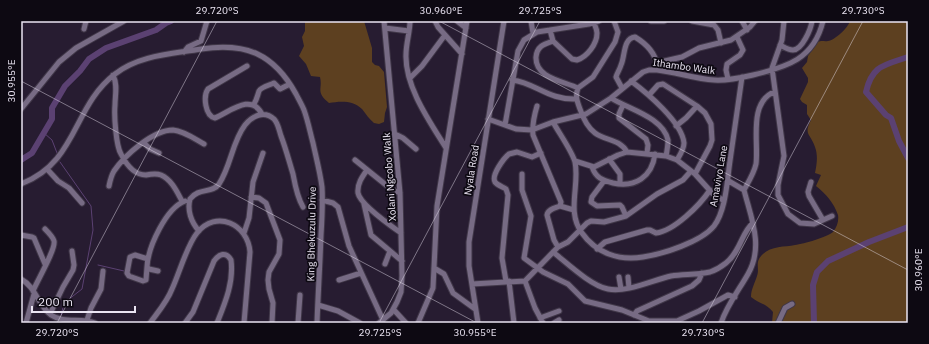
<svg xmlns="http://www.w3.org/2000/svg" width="929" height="344" font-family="'IBM Plex Sans',sans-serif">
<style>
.green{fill:#5d4020}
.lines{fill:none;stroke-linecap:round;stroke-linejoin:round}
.stream{stroke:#5b4172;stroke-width:1}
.river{stroke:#5b4172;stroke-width:6}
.minor-casing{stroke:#403748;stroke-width:7}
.minor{stroke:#776b84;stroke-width:5}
.ticks{fill:none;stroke:#eae4f2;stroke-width:1;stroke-opacity:0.45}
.labels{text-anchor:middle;stroke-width:3.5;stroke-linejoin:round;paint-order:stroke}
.street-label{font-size:10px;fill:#eae4f2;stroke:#0d0912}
.neatline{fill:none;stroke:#eae4f2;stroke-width:1.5}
.ticks-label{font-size:10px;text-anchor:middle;fill:#eae4f2}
</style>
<rect width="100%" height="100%" fill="#271c31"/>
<path class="green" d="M305 21H364L372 48V62L375 65 379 66 384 72 387 107 385 113 384 122 379 124 374 123C369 119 366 114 362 109 353 100 340 101 329 103 315 92 323 89 320 77L311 76 306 64 299 56 304 46 302 37 305 31Z
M850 21H908V323H772L773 312C767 304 758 303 751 297 751 289 755 283 757 276 760 268 754 262 763 254 771 246 785 247 795 245 804 244 827 237 833 232 837 227 839 221 838 215 834 203 826 194 816 186L821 175 815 173C817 164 818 155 815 147 811 134 803 135 811 120L807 114V105L802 102 800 99 808 82V78L802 68 807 62 808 56 818 42C822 40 824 42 828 41 835 40 848 28 850 21Z"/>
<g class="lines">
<path class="stream" d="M44 133 52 140 57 153
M60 162 91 206 93 230 82 289 64 303 61 316
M98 265 124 271"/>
<path class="river" d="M908 57C885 65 872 65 866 92L886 115 891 118 899 141 908 158
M21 160 32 153 52 119V108L65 86 80 71 89 59 106 48 156 30 166 23 171 21
M814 323 813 285 817 272 828 261 869 242 908 227"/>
<defs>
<path id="minor" d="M410 21C410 32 406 43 406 55 405 87 430 122 446 148
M435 21 438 27 462 54
M457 21 466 28
M531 21 533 33
M614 21 618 32 615 42 593 77 578 88C575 96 577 101 580 109 583 118 587 127 595 133 606 141 620 139 627 152
M651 21H664
M692 21 714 25 718 30 721 43
M742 21 747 30
M784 21 782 40 772 68 784 156 778 185V195L788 214 800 223 814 224 832 216
M385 28 409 31
M84 29 86 21
M550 30 553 41 572 59 577 60C587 57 597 44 597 33 597 29 595 26 594 23
M553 41C544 44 537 46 536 57 535 78 563 81 578 88
M780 45C784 47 788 50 793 50 802 50 811 29 812 21
M184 52 188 47 201 41 207 21
M656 63 682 57 699 48 731 40 750 27 755 21
M247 66 208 89C203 96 205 116 215 118 231 111 251 93 262 114
M113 75C118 85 115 95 115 105 114 116 116 146 121 154 126 164 134 175 146 175 151 174 156 173 161 175 172 180 177 192 182 201
M410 78 422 66 445 35
M728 79 726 70 727 64 740 55 743 50 737 37
M512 80C536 83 548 100 576 99
M631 81C647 93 682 122 684 143 684 149 680 155 677 160
M622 88 616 77C617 73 620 69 621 65 625 57 623 38 635 37 645 43 655 52 657 65
M649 95 658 85 663 84 697 106 705 113 711 124 712 140 710 146 695 174
M611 98C628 109 663 117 668 140 668 145 667 151 666 156
M254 104C257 99 257 97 259 91 261 87 270 85 274 83L280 89 290 84
M623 105 619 114V118L646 139 648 145 647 153
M537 106C534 116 532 125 533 135L561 202 560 206C555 208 548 209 547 215L554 240 558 247
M21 109 59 62 76 48 124 21
M488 119 516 129 532 130 553 122 586 114 611 98 643 72 649 70H657C676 72 695 79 714 80 727 81 740 78 753 75 787 67 814 59 823 21
M553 122C559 133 572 151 575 162 580 185 566 212 582 233 596 253 619 261 643 257 663 254 701 242 714 226 726 210 727 181 730 161 734 133 738 105 742 77
M505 125 518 51 524 40 537 32 589 24 599 21
M676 126 686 118 697 106
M395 134 403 138 416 149
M144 143 150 149 159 153
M609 159 620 174V184
M355 160 391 189 400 193
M575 161 594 167 618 155 627 152 666 156 677 160 695 174 714 195 723 200
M592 167C596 178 602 180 613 183 635 188 652 177 655 154
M47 169 58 181 69 188 82 203
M367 170C362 177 357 184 358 193 360 204 391 226 401 233
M522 174V190L531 216 524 258 543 272 568 284 585 301 622 310 649 321H677L699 311 728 295 735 297
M604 181 592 197 591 202 597 206 620 205 622 207 626 216
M811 182 808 192 809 196 823 220
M21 184C78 162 72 107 115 74 139 55 172 54 201 49 246 42 274 54 296 94 299 100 302 105 304 110 308 121 310 132 313 143 316 157 320 172 322 187 323 203 322 219 321 235 320 265 318 294 317 323
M109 186C110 181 111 176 114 171 125 155 153 130 173 130 184 131 195 139 204 144
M744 190C749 181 754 173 756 164 759 143 748 103 774 92
M251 197 259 198 266 203 280 240 279 254 269 272 268 280 269 289 273 303 272 323
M322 200 333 203 338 207 349 246 383 320
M364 204 371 235 402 261
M560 206 574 210
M199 231C191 222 187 210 190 199 199 187 212 194 219 184 231 166 232 142 245 125 252 116 264 110 274 119 278 123 279 130 281 136 286 149 289 161 293 174 295 185 297 197 303 207
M244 233 249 218 253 182 263 153
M21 235 32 237 34 238 45 264
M597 249 605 242 647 230H650L656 233C674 231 700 205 710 190
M553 252C567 263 591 286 608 289 626 293 653 280 671 276 684 274 697 275 710 272 716 270 721 267 726 263 741 251 741 233 753 223
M385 264 390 251
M147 267 146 280 143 281 129 276 127 273 130 257 135 255 148 259
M434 268 444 274 453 293 475 309
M158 271 149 269 147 267C148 247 166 208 185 201
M619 277 621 289
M628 277 629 288
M21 279C36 287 38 306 51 315 64 324 81 317 95 323
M339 280 361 273
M506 281 502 258 508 195 506 189C503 187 497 185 495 182 491 175 504 158 509 154L517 152 532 157 541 153
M509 281 514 323
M525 281 558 247 568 242 587 223 591 221 604 222 626 216 657 194 683 180 691 171
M525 281 535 308 543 323
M472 284 525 281
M33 291C37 281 56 249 54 241 53 237 48 232 45 229
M318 305 338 311 360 323
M394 310 406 323
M50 314 63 287 73 270 74 265 72 251
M634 315 637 311 692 286 699 280 702 273
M540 318 559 311
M87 320 91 308 101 289 103 271
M26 323 34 294
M150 323C158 312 167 302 172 289 179 274 187 245 197 233 216 209 248 224 250 252L244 323
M185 323 193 312 214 261C219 254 226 251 231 260 234 282 225 303 217 323
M298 323 300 295
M379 323 391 313 397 302 401 292 402 276 400 193 384 21
M418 323 433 288 437 206 467 21
M478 323 469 266V242L504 21
M554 323 559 320
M721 323C727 305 739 290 748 274 764 246 751 218 744 190L727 180
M778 323 785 308 792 304"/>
</defs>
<use href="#minor" class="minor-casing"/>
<use href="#minor" class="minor"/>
</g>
<path class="ticks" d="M439 21 908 270M21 81 477 323M57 323 217 21M379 323 540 21M702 323 863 21"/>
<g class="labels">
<g class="street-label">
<text transform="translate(684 66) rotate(8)" y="4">Ithambo Walk</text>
<text transform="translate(471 170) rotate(-81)" y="4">Nyala Road</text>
<text transform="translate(718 176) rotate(-80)" y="4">Amaviyo Lane</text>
<text transform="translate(389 177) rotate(-94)" y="4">Xolani Ngcobo Walk</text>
<text transform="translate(311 234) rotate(-89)" y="4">King Bhekuzulu Drive</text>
</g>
</g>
<rect width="929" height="344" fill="none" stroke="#0d0912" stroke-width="44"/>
<path d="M32 306v6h103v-6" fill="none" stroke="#eae4f2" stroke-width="2"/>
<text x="38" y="306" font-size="12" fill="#eae4f2" stroke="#0d0912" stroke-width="3" paint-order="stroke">200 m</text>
<rect x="22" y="22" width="885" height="300" class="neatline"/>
<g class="ticks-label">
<text x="217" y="14">29.720°S</text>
<text x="441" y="14">30.960°E</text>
<text x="540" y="14">29.725°S</text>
<text x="863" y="14">29.730°S</text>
<text transform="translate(11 81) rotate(-90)" y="4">30.955°E</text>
<text transform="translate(918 270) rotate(-90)" y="4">30.960°E</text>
<text x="57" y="336">29.720°S</text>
<text x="380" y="336">29.725°S</text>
<text x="475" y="336">30.955°E</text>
<text x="703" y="336">29.730°S</text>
</g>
</svg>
